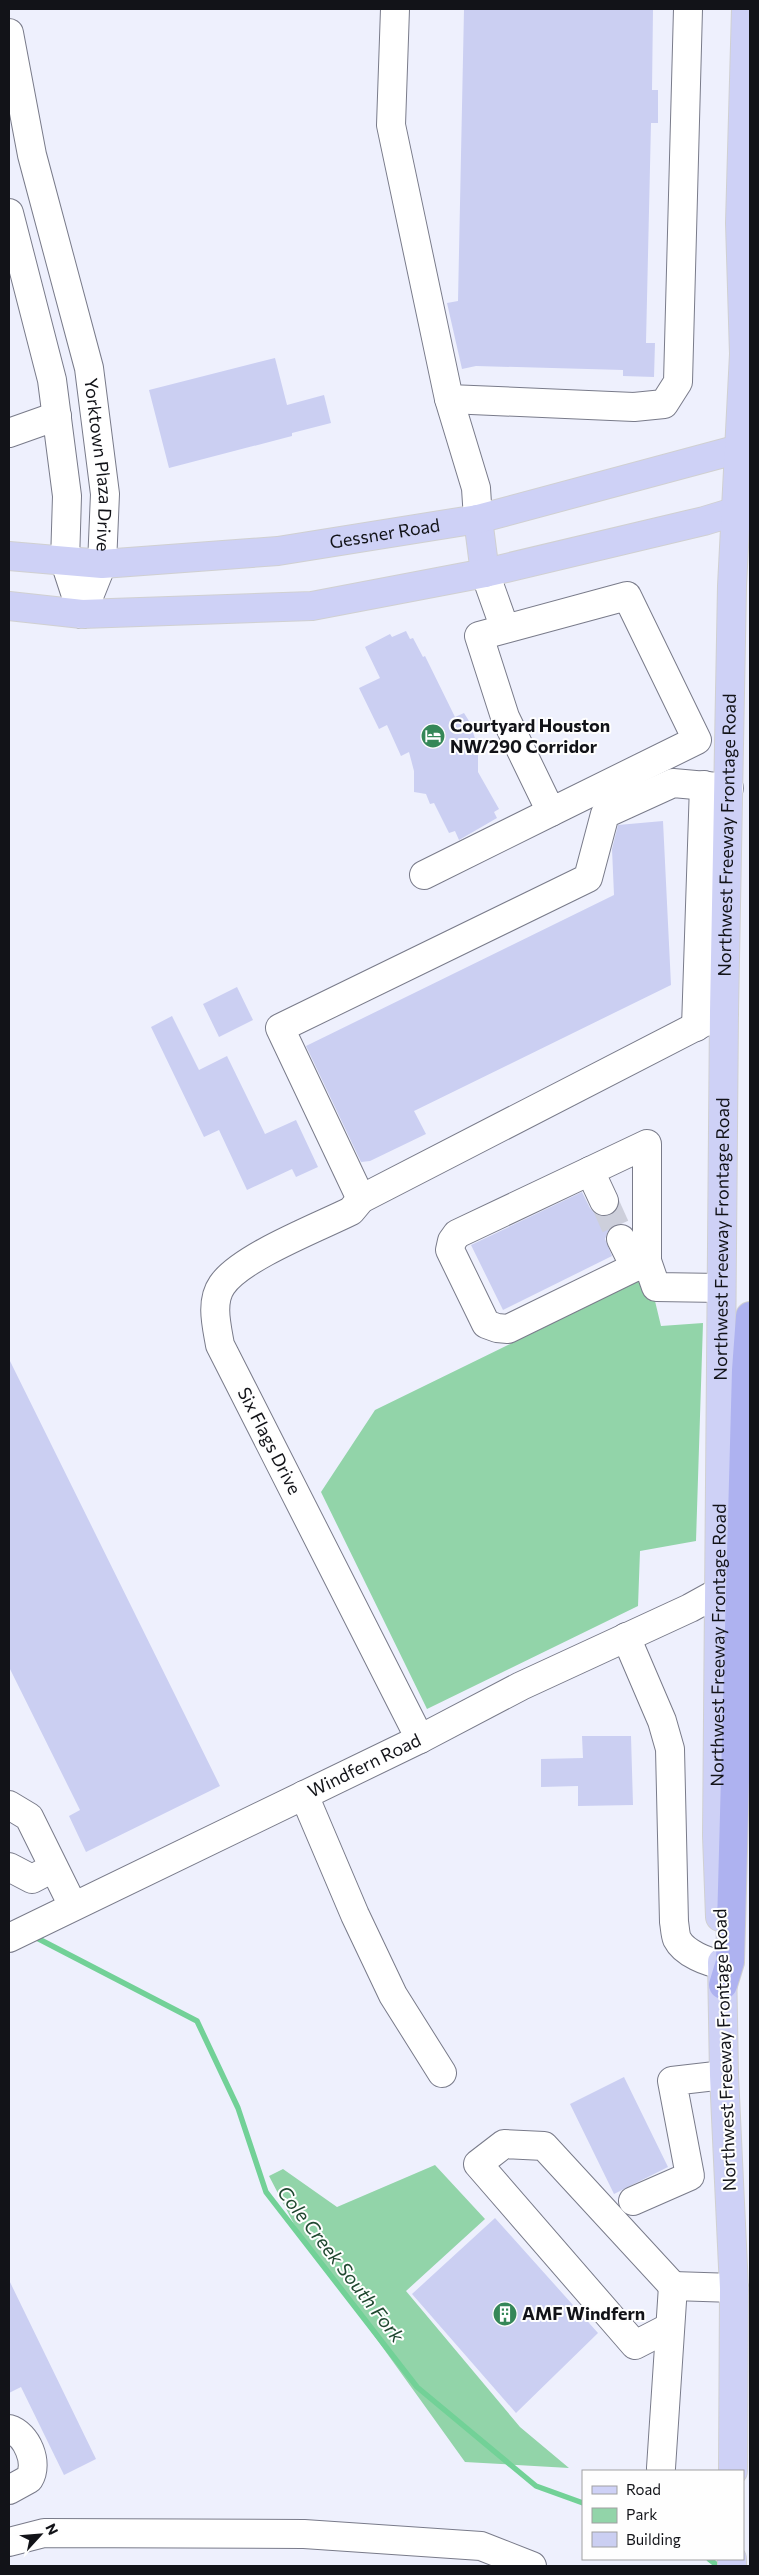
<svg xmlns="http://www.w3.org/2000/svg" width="759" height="2575" font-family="Commissioner,sans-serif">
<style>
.green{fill:#92d4a9}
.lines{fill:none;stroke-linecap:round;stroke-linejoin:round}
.stream{stroke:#72d197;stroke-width:5.5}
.building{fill:#cbcff2}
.minor-tunnel{stroke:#cdcfdb;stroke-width:28;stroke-dasharray:28 14;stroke-linecap:butt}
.minor-casing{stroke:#797b8a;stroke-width:30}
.major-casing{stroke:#d0d0d1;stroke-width:30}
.highway-casing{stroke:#d0d0d1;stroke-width:30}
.minor{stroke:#fff;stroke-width:28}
.major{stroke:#ced1f6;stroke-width:28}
.highway{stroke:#aeb2f0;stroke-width:28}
.labels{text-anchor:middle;stroke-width:4;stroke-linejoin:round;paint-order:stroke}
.street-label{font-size:18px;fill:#121318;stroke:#fefefe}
.poi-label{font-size:18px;font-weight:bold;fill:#121318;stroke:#fefefe;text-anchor:start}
.water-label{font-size:19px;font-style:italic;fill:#1f472f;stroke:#fefefe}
</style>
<rect width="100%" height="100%" fill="#eef0fd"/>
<path class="green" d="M649 1276 661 1326 703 1323 696 1541 640 1551 638 1606 427 1709 321 1492 375 1410Z
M435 2165 485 2219 406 2291 520 2427 569 2468 465 2462 294 2224 269 2176 283 2169 337 2207Z"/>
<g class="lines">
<path class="stream" d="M33 1936 197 2021 238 2108 266 2192 417 2387 536 2486 583 2503
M709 2559 718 2566"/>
</g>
<path class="building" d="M464 9H653L652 90H658V123H651L646 343H655L654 377 623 376V370L476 366 462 369 447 303 458 301Z
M275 358 287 405 324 395 331 423 292 433V436L169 468 149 390Z
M406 631 410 639 413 638 423 657 425 656 455 717 464 713 469 721 478 747V772L499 809 494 812 497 818 459 840 455 831 449 833 434 803 430 804 426 794 414 792V771L409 752 401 756 387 725 379 729 359 688 380 678 365 647 390 634 392 637Z
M663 821 671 985 414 1111 426 1134 370 1161 361 1162 306 1046 614 895 612 849 618 825Z
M237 987 253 1020 219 1037 203 1004Z
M172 1016 199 1070 227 1056 265 1134 296 1120 318 1167 296 1177 292 1169 247 1190 219 1130 204 1137 151 1027Z
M582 1192 590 1208 595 1214 603 1217 609 1229 605 1239 612 1256 503 1310 471 1245Z
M9 1359 220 1786 86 1852 69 1816 80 1810 9 1667Z
M582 1736H631L633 1805 578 1806V1786L541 1787V1759L583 1758Z
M624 2077 668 2167 614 2194 570 2104Z
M495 2218 598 2333 516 2413 412 2294Z
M9 2280 96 2459 64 2475 21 2387 9 2393Z"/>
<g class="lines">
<path class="minor-tunnel" d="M604 1201 621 1239"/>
<defs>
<g id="minor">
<path d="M395 9 391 125 449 399 634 407 664 404 678 382 688 9"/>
<path id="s1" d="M9 33 32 155 89 368 105 494 102 564 82 614"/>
<path d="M9 213 52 380 67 496 65 562 82 614"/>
<path d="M449 399 476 488 478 519"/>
<path d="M9 433 57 416"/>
<path d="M485 573 505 629 627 596 697 740 551 812 505 717 479 636 505 629"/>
<path d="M424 875 551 812"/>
<path d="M696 1027 704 785"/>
<path d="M590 1171 457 1234 452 1241 450 1250 486 1324 497 1328 508 1329 635 1267"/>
<path d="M361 1199 280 1028 588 878 605 814 673 783 729 788"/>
<path d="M604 1201 590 1171 647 1144V1261L656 1287 721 1288"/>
<path d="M621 1239 635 1267 647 1261"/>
<path d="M626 1637 662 1721 670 1749 674 1922C675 1927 675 1934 677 1939 684 1953 708 1963 722 1964"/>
<path d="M420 1739 220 1345C217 1327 210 1302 222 1285 241 1257 319 1227 351 1211L361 1199 724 1012"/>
<path d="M304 1795 355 1915 393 1995 442 2073"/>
<path d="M9 1805 29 1817 73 1906"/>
<path d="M9 1867 32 1879 53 1868"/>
<path id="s2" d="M9 1938 420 1739 521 1686 690 1608 719 1592"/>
<path d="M633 2201 690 2176 672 2081 724 2075"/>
<path d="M670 2327 635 2345 478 2164 504 2144 544 2146 673 2286"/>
<path d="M9 2429C27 2434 39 2463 29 2479L9 2490"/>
<path d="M661 2468 673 2286 734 2288"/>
<path d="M9 2542 44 2533 304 2534 481 2546 532 2566"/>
</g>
<g id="major">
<path d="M478 519 485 573"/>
<path id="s3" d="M9 556 102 564 278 551 478 519 750 446"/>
<path d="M9 606 82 614 312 606 485 573 704 521 750 507"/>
<path id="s4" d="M720 1917 717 1836 724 1012 732 586 744 354 740 223 746 9"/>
<path d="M722 1962 724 2075 734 2288 733 2471"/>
<path d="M732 2566V2559"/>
</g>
<path id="highway" d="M723 1985 730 1962 746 1370 750 1316"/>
</defs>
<use href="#minor" class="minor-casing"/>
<use href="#major" class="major-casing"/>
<use href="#highway" class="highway-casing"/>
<use href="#minor" class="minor"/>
<use href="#major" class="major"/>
<use href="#highway" class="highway"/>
</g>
<defs>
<symbol id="hotel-disc" viewBox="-11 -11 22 22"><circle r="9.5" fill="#358758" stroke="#fefefe"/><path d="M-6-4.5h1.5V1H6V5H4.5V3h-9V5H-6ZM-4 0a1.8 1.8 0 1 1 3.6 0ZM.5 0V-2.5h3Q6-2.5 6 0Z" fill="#fff"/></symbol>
<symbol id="building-disc" viewBox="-11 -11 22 22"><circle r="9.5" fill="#358758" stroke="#fefefe"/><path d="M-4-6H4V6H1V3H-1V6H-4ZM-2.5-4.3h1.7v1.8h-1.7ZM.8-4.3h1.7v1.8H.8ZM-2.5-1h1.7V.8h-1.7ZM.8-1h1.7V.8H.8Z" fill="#fff"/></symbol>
</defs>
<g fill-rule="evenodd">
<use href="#hotel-disc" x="419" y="722" width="28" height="28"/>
<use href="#building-disc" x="491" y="2300" width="28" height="28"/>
</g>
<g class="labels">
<g class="street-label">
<text dy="6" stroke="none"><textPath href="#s1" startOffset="442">Yorktown Plaza Drive</textPath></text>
<text dy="6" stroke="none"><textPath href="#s3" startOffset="378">Gessner Road</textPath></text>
<text dy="6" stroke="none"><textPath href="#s4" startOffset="1082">Northwest Freeway Frontage Road</textPath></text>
<text dy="6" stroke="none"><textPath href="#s4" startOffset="678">Northwest Freeway Frontage Road</textPath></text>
<text transform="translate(269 1441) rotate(63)" y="6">Six Flags Drive</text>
<text dy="6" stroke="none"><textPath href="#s4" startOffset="272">Northwest Freeway Frontage Road</textPath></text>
<text dy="6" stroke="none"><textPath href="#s2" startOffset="395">Windfern Road</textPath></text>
<text transform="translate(725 2050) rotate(-92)" y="6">Northwest Freeway Frontage Road</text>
</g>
<g class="poi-label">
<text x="450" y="732">Courtyard Houston<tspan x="450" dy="21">NW/290 Corridor</tspan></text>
<text x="522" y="2320">AMF Windfern</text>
</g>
<g class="water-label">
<text transform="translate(341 2264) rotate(52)" y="7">Cole Creek South Fork</text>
</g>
</g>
<rect width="759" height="2575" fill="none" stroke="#121318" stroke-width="20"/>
<rect x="582" y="2470" width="162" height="90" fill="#fefefe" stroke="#a0a0a2"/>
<rect x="592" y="2486" width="25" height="8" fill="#ced1f6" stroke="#a0a0a2"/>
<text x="626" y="2495" font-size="15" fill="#121318">Road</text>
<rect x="592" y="2508" width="25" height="15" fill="#92d4a9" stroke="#a0a0a2"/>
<text x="626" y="2520" font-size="15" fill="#121318">Park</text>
<rect x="592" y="2532" width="25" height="15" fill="#cbcff2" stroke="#a0a0a2"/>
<text x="626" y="2545" font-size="15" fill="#121318">Building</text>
<g transform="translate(40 2535) rotate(64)" stroke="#fefefe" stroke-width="4" paint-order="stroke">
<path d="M0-4L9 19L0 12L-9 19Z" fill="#121318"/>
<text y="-8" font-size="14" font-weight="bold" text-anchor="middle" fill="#121318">N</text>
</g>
</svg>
